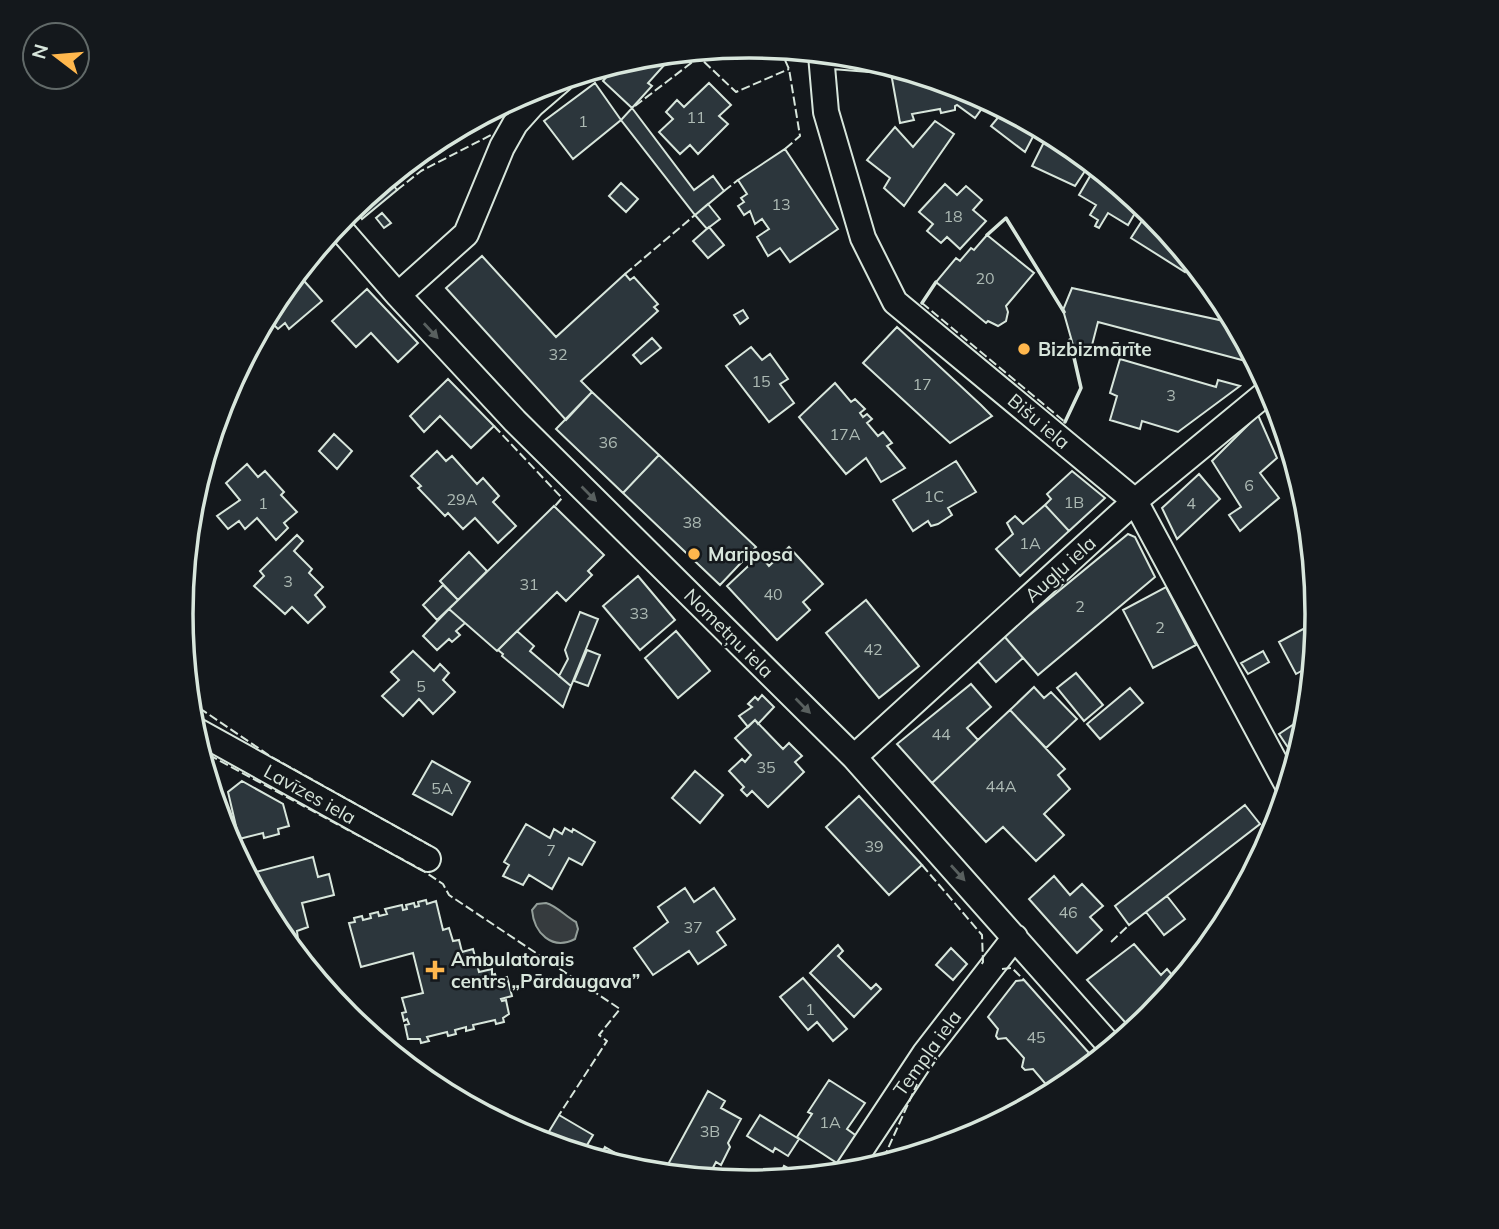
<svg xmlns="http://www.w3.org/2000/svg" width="1499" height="1229" font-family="Mulish,sans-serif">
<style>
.water{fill:#363b3e;stroke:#939e99;stroke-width:2}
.building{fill:#2c363c;stroke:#d8e6dc;stroke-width:2}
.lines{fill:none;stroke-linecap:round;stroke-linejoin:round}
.street-casing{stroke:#d8e6dc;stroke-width:28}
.street{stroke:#14181c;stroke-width:24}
.fence{stroke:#d8e6dc;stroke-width:2;stroke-dasharray:9 3.5;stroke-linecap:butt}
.wall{stroke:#d8e6dc;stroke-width:3.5}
.oneway{fill:#59605f}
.poi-dot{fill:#ffb74d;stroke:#14181c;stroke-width:2.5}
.labels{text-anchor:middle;stroke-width:5;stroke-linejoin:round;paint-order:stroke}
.number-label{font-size:16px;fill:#adbab4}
.poi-label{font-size:19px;font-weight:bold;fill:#d8e6dc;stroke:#14181c;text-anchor:start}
.street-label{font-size:19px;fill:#d8e6dc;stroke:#14181c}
.rim{fill:none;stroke:#d8e6dc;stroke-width:3.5}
</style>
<rect width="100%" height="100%" fill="#14181c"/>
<path class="water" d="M546 903C557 906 565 916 576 922L578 929 575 939C552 951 534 933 532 910L537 904Z"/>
<path class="building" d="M675 53 648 83 652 86 632 108 603 81 619 62 639 56Z
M906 70 968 89 988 100 975 118 957 105 955 106V110L941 113 940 109 912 114 914 120 900 123 891 73Z
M595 83 621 120 573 159 544 121Z
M709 83 731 105 719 116 728 124 698 154 690 145 680 154 659 132 673 119 666 112 677 100 684 107Z
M632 108 694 190 713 176 724 191 695 215 621 120Z
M1005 109 1038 127 1025 152 991 126Z
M935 121 954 134 904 206 884 188 890 178 867 160 895 127 913 147Z
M1049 132 1066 142 1091 162 1075 186 1032 166Z
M785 149 838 229 790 262 780 248 768 256 757 237 769 229 762 219 755 224 750 211 744 215 738 206 744 202 741 198 747 194 738 180Z
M1096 166 1141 203 1128 225 1108 213 1099 228 1095 226 1098 220 1090 215 1096 205 1079 195Z
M388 178 397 190 362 219 353 207Z
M621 183 638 199 626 212 609 196Z
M945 184 957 195 966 186 982 200 973 210 986 221 960 249 947 237 941 243 927 231 933 224 919 212Z
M708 204 720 219 707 229 695 215Z
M1149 210 1192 261 1185 272 1131 238Z
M382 213 391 223 384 228 376 218Z
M709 227 724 245 708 258 693 241Z
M987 235 1034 273 1006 306 1008 312 1006 321 998 326 988 321 986 323 936 282 956 258 960 261 971 248 974 250Z
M482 256 556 337 625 274 630 280 634 277 658 304 654 307 658 311 581 381 592 392 566 420 446 288Z
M297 273 322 301 289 329 285 323 278 329 274 325 264 333 260 328 277 298Z
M1072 288 1224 321 1229 310 1247 345 1242 360 1098 322 1090 353 1075 352 1063 310Z
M367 289 418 343 398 362 371 333 356 347 332 321Z
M743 310 748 318 740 324 734 315Z
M897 327 981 405 992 416 950 443 863 363Z
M652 338 661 348 641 364 633 355Z
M751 347 762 360 770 354 788 379 780 384 794 403 769 422 726 366Z
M1120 359 1216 387 1218 380 1240 386 1178 432 1142 421 1140 429 1110 420 1117 396 1110 393Z
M448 379 494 426 471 448 440 416 424 432 410 416Z
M835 383 851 402 855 399 865 409 860 413 863 417 867 414 872 419 867 423 878 436 883 432 892 443 887 446 905 468 881 482 866 458 846 474 799 417Z
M592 392 659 455 623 493 556 429Z
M1258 415 1277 458 1260 473 1279 498 1240 531 1229 515 1241 507 1212 461Z
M334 434 352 451 337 469 319 451Z
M437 451 446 461 452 456 477 484 483 478 499 496 493 502 516 526 498 543 475 518 463 529 448 513 445 516 418 488 421 486 411 476Z
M659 455 756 547 720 585 623 493Z
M956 461 976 492 948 508 952 515 938 524 931 526 928 521 913 531 893 500Z
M247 464 258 477 265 471 284 492 281 495 297 512 284 523 288 528 276 540 257 518 245 529 239 521 228 529 217 516 240 500 226 483Z
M1072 471 1105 498 1069 531 1045 505 1051 499 1047 494Z
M1199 474 1220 499 1177 539 1162 508Z
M1045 505 1069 531 1020 576 996 549 1013 534 1007 523 1015 516 1023 524Z
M554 506 604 555 588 571 592 575 566 601 557 592 497 651 449 609Z
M1128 534 1135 537 1155 577 1038 675 1004 636Z
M297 535 303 541 294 551 312 569 309 573 323 587 315 595 325 607 308 623 292 607 285 614 254 586 264 576 260 571Z
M789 547 823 584 803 602 810 610 777 640 727 586 760 555 769 566Z
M469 552 487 571 458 600 440 581Z
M638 576 675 620 640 650 603 606Z
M443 585 458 600 437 620 423 605Z
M1166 587 1196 645 1153 668 1123 610Z
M866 600 919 666 879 698 826 633Z
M449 609 465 623 456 631 460 635 452 642 449 639 437 650 423 636Z
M580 612 598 619 571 686 559 676 568 659 565 650Z
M1318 621 1314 664 1296 674 1279 642Z
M517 631 534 646 530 651 571 686 563 707 502 656 503 654 498 650Z
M676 631 710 671 678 698 645 658Z
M1004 636 1023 658 996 682 977 660Z
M587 650 600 655 588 686 574 681Z
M413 651 434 671 440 664 449 673 443 680 455 692 433 714 419 699 403 716 382 696 399 680 391 672Z
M1263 651 1269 662 1248 674 1241 663Z
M1076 673 1103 705 1084 721 1057 688Z
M971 684 991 707 967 728 978 740 932 783 897 744Z
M1034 687 1044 698 1051 692 1077 719 1046 748 1010 710Z
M1130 688 1143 703 1100 739 1087 724Z
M762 695 774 707 758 724 755 720 748 727 739 716 752 707 748 704 755 697 758 700Z
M1010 710 1065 769 1058 775 1070 789 1044 814 1064 835 1036 861 1003 827 986 842 932 783Z
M1309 714 1307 726 1297 761 1279 734Z
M755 720 783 749 789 743 802 756 795 762 804 772 768 807 752 791 747 796 741 790 744 787 729 771 742 759 745 762 751 755 735 738Z
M432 761 470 782 452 815 413 794Z
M695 771 723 795 700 823 672 798Z
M242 781 283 804 289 826 278 829 279 834 264 838 263 833 239 839 228 792Z
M859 796 922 865 889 895 826 827Z
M1245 805 1260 824 1129 925 1115 906Z
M526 824 550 838 554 829 562 834 565 828 572 832 573 829 595 842 582 865 569 858 552 889 529 875 523 885 503 876 509 865 504 862Z
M313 857 318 877 329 874 334 895 302 903 308 927 297 931 298 939 294 946 290 947 276 930 248 874Z
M1054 876 1070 895 1082 884 1103 906 1090 917 1102 930 1077 953 1029 899Z
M685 888 694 902 714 888 735 919 717 932 726 945 698 964 689 951 653 975 634 948 668 922 658 907Z
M1167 896 1185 919 1164 935 1146 912Z
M426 900 427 904 436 901 443 930 449 928 453 941 459 940 462 952 473 949 479 972 492 969V975L495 974 497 980 507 977 512 996 501 999 502 1001 506 1000 509 1014 503 1018 504 1022 496 1024 495 1020 473 1025 474 1029 466 1031V1027L455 1030 456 1034 448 1036 447 1032 427 1037 429 1041 421 1043 420 1039H408L405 1025 409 1024 407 1019 404 1021 402 1013 406 1012 402 998 423 993 413 953 361 967 349 923 355 922 354 918 362 916 363 920 371 918 370 914 378 912 379 916 387 914 385 909 402 905 403 910 407 909 406 905 414 903 415 907 419 906 418 902Z
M1134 944 1161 975 1167 969 1179 983 1152 1017 1134 1032 1087 980Z
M838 945 843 951 838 956 871 989 876 984 881 989 854 1017 810 973Z
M951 948 967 964 953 980 936 965Z
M803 978 847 1029 833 1041 817 1022 808 1030 780 997Z
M1024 980 1089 1053 1073 1082 1054 1094 1033 1069 1025 1070 1022 1067 1024 1058 1006 1038 998 1039 996 1036 998 1029 988 1017 1016 981Z
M1088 1054 1096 1063 1073 1082Z
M829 1080 865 1103 847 1129 858 1137 840 1165 797 1137 812 1114 808 1112Z
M708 1091 725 1101 721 1108 741 1119 728 1143 730 1147 721 1165 716 1162 707 1179 682 1177 666 1168Z
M559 1115 593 1135 581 1155 542 1143Z
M760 1115 799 1139 788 1156 775 1148 773 1152 747 1136Z
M605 1147 652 1174 638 1172 598 1160Z
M784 1166 806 1178 777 1181Z"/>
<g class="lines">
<defs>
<path id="street" d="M819 52 821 55 826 112 863 238 895 302 1135 501 1289 788
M821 55 870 59
M337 225 398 295 515 421 854 757 1113 1049
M398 295 466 234 502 147 515 124 532 105 561 80
M192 728 428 859
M854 757 1135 501 1271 389
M845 1174 925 1053 1015 937"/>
</defs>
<use href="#street" class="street-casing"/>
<use href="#street" class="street"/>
<path class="fence" d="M780 49 789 69 800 136 785 149
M594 70 595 83
M635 106 699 57 736 92 789 69
M397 190 421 171 491 135
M724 191 738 180
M625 274 695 215
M922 303 1065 422
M494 426 562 498 555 506
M189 701 270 756 431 846
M198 749 422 870 443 884 449 895 620 1009 599 1035 607 1041 559 1115
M922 865 982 935 983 962 981 965
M1111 942 1129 925
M1002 969 1012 968 1024 980
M875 1168 886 1153 917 1084"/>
<path class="wall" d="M987 235 1006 218 1064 312
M922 303 936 282
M1065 422 1081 388 1070 340"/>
</g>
<defs><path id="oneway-solid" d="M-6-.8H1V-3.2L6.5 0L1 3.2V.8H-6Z" transform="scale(1.75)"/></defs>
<g class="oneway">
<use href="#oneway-solid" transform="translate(431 331) rotate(47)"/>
<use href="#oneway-solid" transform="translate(589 494) rotate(45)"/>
<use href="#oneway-solid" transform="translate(803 706) rotate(45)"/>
<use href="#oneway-solid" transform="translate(958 873) rotate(48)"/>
</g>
<g class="poi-dot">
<circle cx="1024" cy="349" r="7"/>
<circle cx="694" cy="554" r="7"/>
<path d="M431.5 959.5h7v7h7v7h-7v7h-7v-7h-7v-7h7z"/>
</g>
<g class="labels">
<g class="number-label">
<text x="696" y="123">11</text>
<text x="583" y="127">1</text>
<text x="781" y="210">13</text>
<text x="953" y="222">18</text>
<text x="985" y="284">20</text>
<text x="558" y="360">32</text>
<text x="761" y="387">15</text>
<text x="922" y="390">17</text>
<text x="1171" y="401">3</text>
<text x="845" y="440">17A</text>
<text x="608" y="448">36</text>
<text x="1249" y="491">6</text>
<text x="934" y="502">1C</text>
<text x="462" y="505">29A</text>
<text x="1074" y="508">1B</text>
<text x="263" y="509">1</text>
<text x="1191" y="509">4</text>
<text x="692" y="528">38</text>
<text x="1030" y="549">1A</text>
<text x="288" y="587">3</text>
<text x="529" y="590">31</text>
<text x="773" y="600">40</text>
<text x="1080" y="612">2</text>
<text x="639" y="619">33</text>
<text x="1160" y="633">2</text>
<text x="873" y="655">42</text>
<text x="421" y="692">5</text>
<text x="941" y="740">44</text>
<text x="766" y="773">35</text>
<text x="1001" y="792">44A</text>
<text x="442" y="794">5A</text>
<text x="874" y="852">39</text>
<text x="551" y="856">7</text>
<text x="1068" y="918">46</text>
<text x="693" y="933">37</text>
<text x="810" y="1015">1</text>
<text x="1036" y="1043">45</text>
<text x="830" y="1128">1A</text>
<text x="710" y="1137">3B</text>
</g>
<g class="poi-label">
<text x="1038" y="356">Bizbizmārīte</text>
<text x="708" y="561">Mariposa</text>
<text x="451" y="966">Ambulatorais<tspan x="451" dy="22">centrs „Pārdaugava”</tspan></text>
</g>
<g class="street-label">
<text transform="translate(1039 421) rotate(40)" y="7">Bišu iela</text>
<text transform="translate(1060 569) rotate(-42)" y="7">Augļu iela</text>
<text transform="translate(729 633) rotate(45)" y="7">Nometņu iela</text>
<text transform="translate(310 794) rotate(29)" y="7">Lavīzes iela</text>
<text transform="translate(927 1053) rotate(-54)" y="7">Tempļa iela</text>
</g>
</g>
<path d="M0 0H1499V1229H0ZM193 614a556 556 0 1 1 1112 0a556 556 0 1 1-1112 0Z" fill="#14181c" fill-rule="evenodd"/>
<path class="rim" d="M193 614a556 556 0 1 1 1112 0a556 556 0 1 1-1112 0Z"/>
<g transform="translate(56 56) rotate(286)"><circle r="33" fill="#14181c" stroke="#626a69" stroke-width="2"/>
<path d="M0-5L12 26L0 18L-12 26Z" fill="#ffb74d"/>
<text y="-10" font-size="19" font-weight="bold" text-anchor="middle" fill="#d8e6dc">N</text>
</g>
</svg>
